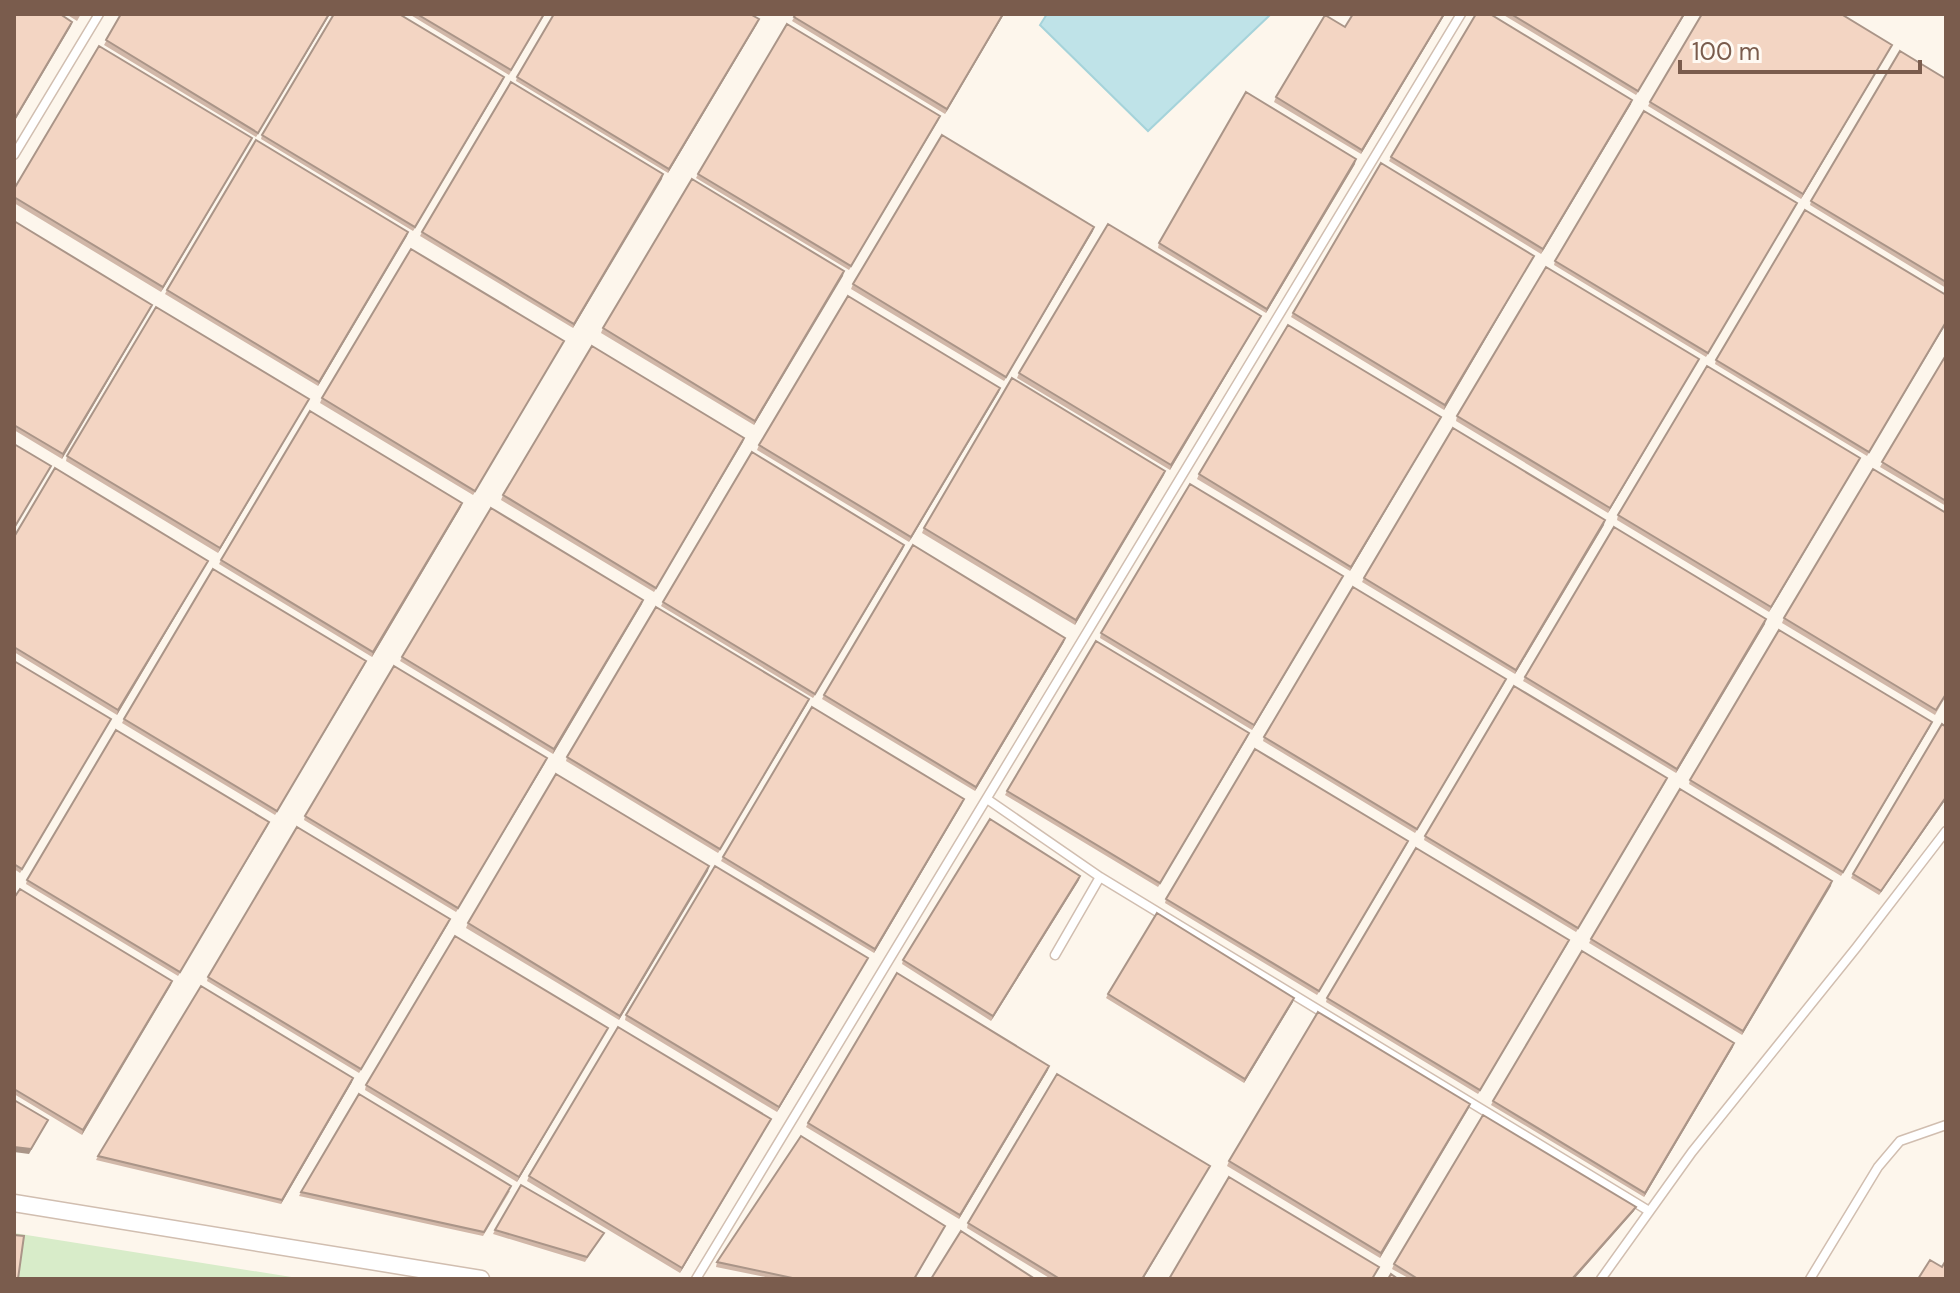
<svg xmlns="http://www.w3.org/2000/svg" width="1960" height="1293" font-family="'DM Sans',sans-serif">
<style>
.green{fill:#d8ecc9}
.water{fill:#bfe3e8;stroke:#a5d3da;stroke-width:2}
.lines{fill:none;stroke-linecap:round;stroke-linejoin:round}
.service-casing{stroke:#d1beb0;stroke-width:11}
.minor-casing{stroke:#d1beb0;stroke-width:19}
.service{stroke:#fff;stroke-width:8}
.minor{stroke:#fff;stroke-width:16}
.wall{fill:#d1b7a8}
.shaded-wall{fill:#aa9588}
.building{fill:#f3d5c3;stroke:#aa9588;stroke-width:2}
</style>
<rect width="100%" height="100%" fill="#fdf6ec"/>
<path class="green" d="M14 1233 304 1279H14Z"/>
<path class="water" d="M1047 14H1271L1148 131 1040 25Z"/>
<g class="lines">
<defs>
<path id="service" d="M14 155 99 14
M987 799 1100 877 1649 1211
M1055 955 1100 877
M696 1279 1461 14
M1601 1279 1692 1152 1856 948 1946 831
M1810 1279 1878 1167 1900 1141 1946 1125"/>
<path id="minor" d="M14 1203 481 1279"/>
</defs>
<use href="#service" class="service-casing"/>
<use href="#minor" class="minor-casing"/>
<use href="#service" class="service"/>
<use href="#minor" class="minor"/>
</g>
<path class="wall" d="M66 14H81L77 21Z
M121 14H330L256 137 104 45Z
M409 14H545L509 75Z
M796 14H1004L945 114 792 21Z
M1353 14H1445L1361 154 1274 102 1276 97 1345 27Z
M1502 14H1685L1636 95Z
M757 24 668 173 516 81 517 77Z
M1890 49 1801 199 1648 106 1650 102Z
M1946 79V288L1810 205 1811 201Z
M502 82 413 231 261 139 262 135Z
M1631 104 1541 254 1389 161 1391 157Z
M940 116 849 270 696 178 698 174Z
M252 138 161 292 14 203V189Z
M1355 164 1266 313 1158 248 1159 243Z
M663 174 573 328 420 236 422 232Z
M1795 207 1706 357 1554 265 1555 261Z
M14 221 150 309 62 459 14 430Z
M1093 231 1004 381 851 289 853 284Z
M408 232 318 386 165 294 167 290Z
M1534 256 1444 410 1291 317 1293 313Z
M844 271 754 425 601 333 603 328Z
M1946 295 1867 456 1715 364 1716 360Z
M1259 320 1170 470 1017 378 1019 373Z
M564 341 473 495 320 403 322 398Z
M1946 355V506L1880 467Z
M1697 363 1608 513 1456 421 1457 416Z
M1000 388 909 542 757 450 759 445Z
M307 403 218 553 66 461 67 456Z
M1441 417 1350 571 1197 479 1199 474Z
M744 438 654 592 501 500 503 495Z
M1858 462 1769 612 1617 520 1618 515Z
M1165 471 1075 625 922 533 924 528Z
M461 507 372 657 219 564 221 560Z
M1604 525 1515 674 1362 582 1364 578Z
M14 537 206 565 117 715 14 652Z
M904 545 813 698 661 606 663 602Z
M1343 576 1252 730 1100 638 1101 633Z
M643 600 553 754 400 661 402 657Z
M1784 618 1946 696 1935 715 1782 623Z
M1765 624 1676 773 1523 681 1525 677Z
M1064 642 975 791 822 699 824 695Z
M14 661 109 723 20 873 14 869Z
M366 661 275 815 122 723 124 719Z
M1506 679 1415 833 1263 741 1264 737Z
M807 704 718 853 566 761 567 757Z
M1930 727 1841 876 1689 784 1690 780Z
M1946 727V799L1879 895 1851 878 1853 874Z
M1247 738 1158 887 1005 795 1007 791Z
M545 763 456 912 304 820 305 816Z
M1667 778 1576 932 1424 840 1425 836Z
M962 804 874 953 721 861 723 857Z
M269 822 178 976 26 884 27 880Z
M1408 841 1317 995 1165 903 1166 899Z
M709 866 619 1020 466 928 468 923Z
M1079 880 991 1021 902 964 903 960Z
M1832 881 1742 1035 1589 943 1591 939Z
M14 898 172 981 82 1135 14 1094Z
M448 924 359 1073 207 981 208 977Z
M1569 940 1478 1094 1326 1002 1327 998Z
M866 962 777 1112 625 1020 626 1015Z
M1108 994 1293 1002 1244 1083 1106 998Z
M608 1028 517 1182 365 1090 366 1085Z
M1733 1047 1644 1197 1491 1105 1493 1101Z
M1048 1070 959 1219 806 1127 808 1123Z
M352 1082 281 1204 96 1160 98 1156Z
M1470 1104 1380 1258 1227 1166 1229 1161Z
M769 1123 680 1273 527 1181 529 1176Z
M1208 1170 1143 1279H1051L967 1228 968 1223Z
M510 1191 483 1236 299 1196 301 1192Z
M1634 1211 1574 1279H1410L1392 1269 1394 1264Z
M945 1226 915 1279H775L716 1267 717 1262Z
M495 1230 604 1233 585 1262 493 1234Z"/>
<path class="shaded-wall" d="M329 14H330L256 137 258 133Z
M1003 14H1004L945 114 947 109Z
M1444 14H1445L1361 154 1362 150Z
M1684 14H1685L1636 95 1638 91Z
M759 19 757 24 668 173 669 169Z
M72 22 71 26 14 122V120Z
M1892 45 1890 49 1801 199 1803 194Z
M504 77 502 82 413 231 415 227Z
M1632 100 1631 104 1541 254 1543 249Z
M940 116 938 121 849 270 851 266Z
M252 138 250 142 161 292 163 287Z
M1356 159 1355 164 1266 313 1267 309Z
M663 174 662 179 573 328 574 324Z
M1797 203 1795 207 1706 357 1708 353Z
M1094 227 1093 231 1004 381 1006 377Z
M408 232 407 236 318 386 319 382Z
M1534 256 1532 260 1444 410 1445 405Z
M844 271 843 276 754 425 755 421Z
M152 305 150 309 62 459 63 454Z
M1261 316 1259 320 1170 470 1171 465Z
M1946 322V324L1867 456 1869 452Z
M564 341 562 345 473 495 475 491Z
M1699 359 1697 363 1608 513 1610 508Z
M1000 388 999 392 909 542 911 537Z
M309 399 307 403 218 553 220 548Z
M1441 417 1439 421 1350 571 1351 567Z
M744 438 743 442 654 592 656 588Z
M1860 458 1858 462 1769 612 1771 607Z
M1165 471 1164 475 1075 625 1076 620Z
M462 503 461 507 372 657 373 652Z
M1605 520 1604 525 1515 674 1516 670Z
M904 545 903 549 813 698 815 694Z
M208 561 206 565 117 715 118 710Z
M1343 576 1341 580 1252 730 1254 725Z
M643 600 642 604 553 754 554 749Z
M1766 619 1765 624 1676 773 1677 769Z
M1065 638 1064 642 975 791 976 787Z
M366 661 364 666 275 815 277 811Z
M1506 679 1504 684 1415 833 1417 829Z
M809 699 807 704 718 853 720 849Z
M111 719 109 723 20 873 22 869Z
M1932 722 1930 727 1841 876 1843 872Z
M1249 733 1247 738 1158 887 1160 883Z
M547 758 545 763 456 912 458 908Z
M1667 778 1665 783 1576 932 1578 928Z
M1946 797V799L1879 895 1881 891Z
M964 799 962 804 874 953 875 949Z
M269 822 267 827 178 976 180 972Z
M1408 841 1406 846 1317 995 1319 991Z
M709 866 708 871 619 1020 620 1016Z
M1080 876 1079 880 991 1021 993 1016Z
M1832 881 1831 886 1742 1035 1743 1031Z
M450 919 448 924 359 1073 361 1069Z
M1569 940 1567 945 1478 1094 1480 1090Z
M868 958 866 962 777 1112 779 1107Z
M172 981 171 985 82 1135 83 1130Z
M1294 998 1293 1002 1244 1083 1245 1079Z
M608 1028 606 1032 517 1182 519 1177Z
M1734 1043 1733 1047 1644 1197 1645 1193Z
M1049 1066 1048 1070 959 1219 960 1215Z
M353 1078 352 1082 281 1204 282 1200Z
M1470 1104 1469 1108 1380 1258 1381 1253Z
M771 1119 769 1123 680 1273 682 1268Z
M48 1120 29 1154 14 1152V1147Z
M1210 1166 1143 1279H1142Z
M1636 1207 1634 1211 1574 1279H1572Z"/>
<path class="building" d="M14 14H60L72 22 14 120Z
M121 14H329L258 133 106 40Z
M334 14H399L504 77 415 227 262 135Z
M417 14H544L511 70Z
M554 14H750L759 19 669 169 517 77Z
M796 14H1003L947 109 794 17Z
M1353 14H1444L1362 150 1276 97 1325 15 1345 27Z
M1476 14H1490L1632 100 1543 249 1391 157Z
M1511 14H1684L1638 91Z
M1702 14H1841L1892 45 1803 194 1650 102Z
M787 24 940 116 851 266 698 174Z
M99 46 252 138 163 287 14 197V189Z
M1900 51 1946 79V282L1811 201Z
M511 82 663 174 574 324 422 232Z
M1246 92 1356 159 1267 309 1159 243Z
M1644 111 1797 203 1708 353 1555 261Z
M942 135 1094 227 1006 377 853 284Z
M256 140 408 232 319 382 167 290Z
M1381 163 1534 256 1445 405 1293 313Z
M692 179 844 271 755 421 603 328Z
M1805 210 1946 295V322L1869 452 1716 360Z
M14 221 152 305 63 454 14 425Z
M1108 224 1261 316 1171 465 1019 373Z
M411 249 564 341 475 491 322 398Z
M1546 267 1699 359 1610 508 1457 416Z
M848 296 1000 388 911 537 759 445Z
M156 307 309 399 220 548 67 456Z
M1288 325 1441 417 1351 567 1199 474Z
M592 346 744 438 656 588 503 495Z
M1946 355V501L1882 462Z
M1707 366 1860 458 1771 607 1618 515Z
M1012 378 1165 471 1076 620 924 528Z
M310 411 462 503 373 652 221 560Z
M1453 428 1605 520 1516 670 1364 578Z
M14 444 51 466 14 528Z
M752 452 904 545 815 694 663 602Z
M55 468 208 561 118 710 14 647V537Z
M1873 469 1946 513V694L1936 710 1784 618Z
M1190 484 1343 576 1254 725 1101 633Z
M491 508 643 600 554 749 402 657Z
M1614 527 1766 619 1677 769 1525 677Z
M913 545 1065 638 976 787 824 695Z
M213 569 366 661 277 811 124 719Z
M1353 587 1506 679 1417 829 1264 737Z
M656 607 809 699 720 849 567 757Z
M1779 630 1932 722 1843 872 1690 780Z
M1096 641 1249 733 1160 883 1007 791Z
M14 661 111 719 22 869 14 864Z
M394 666 547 758 458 908 305 816Z
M1514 686 1667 778 1578 928 1425 836Z
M812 707 964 799 875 949 723 857Z
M1942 724 1946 727V797L1881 891 1853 874Z
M116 730 269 822 180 972 27 880Z
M1255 749 1408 841 1319 991 1166 899Z
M556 774 709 866 620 1016 468 923Z
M1680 789 1832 881 1743 1031 1591 939Z
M990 819 1080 876 993 1016 903 960Z
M297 827 450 919 361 1069 208 977Z
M1416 848 1569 940 1480 1090 1327 998Z
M715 866 868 958 779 1107 626 1015Z
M20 889 172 981 83 1130 14 1089V898Z
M1157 913 1294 998 1245 1079 1108 994Z
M455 936 608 1028 519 1177 366 1085Z
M1582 951 1734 1043 1645 1193 1493 1101Z
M897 973 1049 1066 960 1215 808 1123Z
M201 986 353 1078 282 1200 98 1156Z
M1318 1012 1470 1104 1381 1253 1229 1161Z
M618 1027 771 1119 682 1268 529 1176Z
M1057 1074 1210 1166 1142 1279H1060L968 1223Z
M359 1094 511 1186 484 1232 301 1192Z
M14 1100 48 1120 31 1149 14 1147Z
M1483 1115 1636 1207 1572 1279H1418L1394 1264Z
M801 1136 945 1226 914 1279H797L717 1262Z
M1229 1177 1379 1267 1372 1279H1169Z
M521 1185 604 1233 587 1257 495 1230Z
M961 1231 1035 1279H931Z
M14 1235 24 1236 18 1279H14Z
M1930 1260 1942 1267 1946 1260V1279H1918Z
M1391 1274 1398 1279H1388Z"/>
<rect width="1960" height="1293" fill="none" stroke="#7a5c4d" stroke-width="32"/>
<path d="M1680 60v12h240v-12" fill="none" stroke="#7a5c4d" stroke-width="4"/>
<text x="1692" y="60" font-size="24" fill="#7a5c4d" stroke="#fffaf3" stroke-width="6" paint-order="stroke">100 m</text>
</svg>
